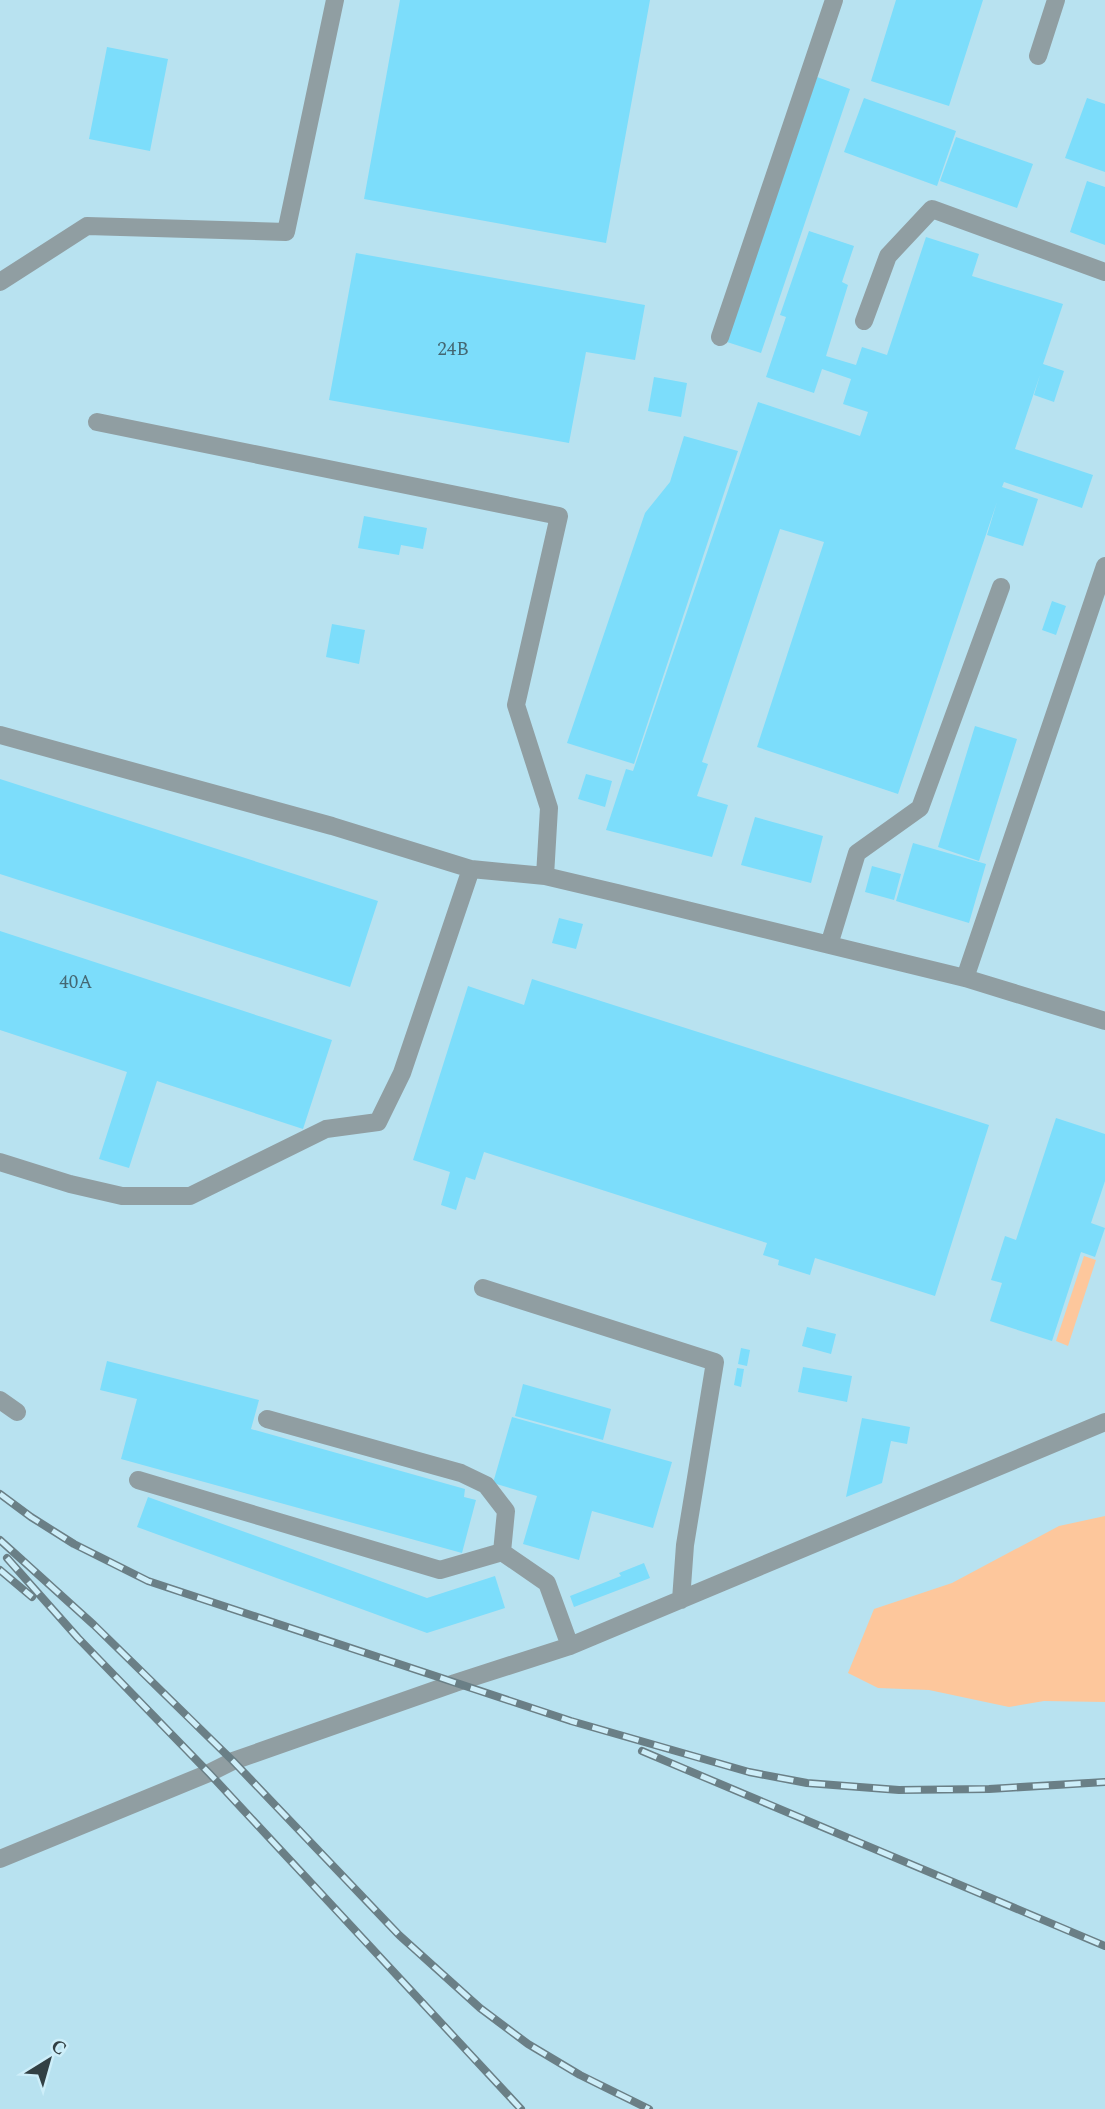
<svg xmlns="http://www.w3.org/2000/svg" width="1105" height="2109" font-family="Spectral,serif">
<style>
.built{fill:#b8e2f0}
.green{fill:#fdc79c}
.building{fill:#7cddfb}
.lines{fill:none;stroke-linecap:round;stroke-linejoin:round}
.minor{stroke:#909ea2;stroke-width:18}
.rail-casing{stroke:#6a7f86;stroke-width:8}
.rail{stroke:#cdeef9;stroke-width:5;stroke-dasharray:16;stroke-linecap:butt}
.labels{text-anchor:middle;stroke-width:7;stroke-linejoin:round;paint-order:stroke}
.number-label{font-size:19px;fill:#446772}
</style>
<rect width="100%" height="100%" fill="#cdeef9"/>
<path class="built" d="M0 0H1105V2109H0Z"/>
<path class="green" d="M1084 1256 1096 1260 1068 1346 1056 1341Z
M1105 1516V1702L1044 1701 1009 1707 929 1690 878 1688 848 1673 874 1609 952 1583 1059 1526Z"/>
<path class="building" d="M400 0H650L606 243 364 199Z
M896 0H983L949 106 871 81Z
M107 47 168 59 150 151 89 139Z
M817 77 850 89 761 353 727 342Z
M864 98 956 131 937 186 844 152Z
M1087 98 1105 104V172L1065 158Z
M956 137 1033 164 1017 208 940 181Z
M1087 181 1105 187V245L1070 232Z
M809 231 854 246 842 282 848 285 826 356 856 365 862 347 887 355 926 237 979 254 972 276 1063 304 1043 364 1064 371 1054 402 1034 395 1040 375 1015 449 1093 475 1082 508 1004 482 1002 487 1038 499 1023 546 987 535 997 502 898 794 757 747 824 542 780 529 702 762 708 764 697 796 728 805 712 857 606 830 626 769 633 771 758 402 860 436 868 412 843 404 851 379 822 369 814 393 766 377 786 317 780 315Z
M356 253 645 305 635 360 586 352 569 443 329 400Z
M654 377 687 383 681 417 648 411Z
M684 436 738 451 634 764 567 743 645 513 670 482Z
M364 516 427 528 423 549 401 545 399 555 358 548Z
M1052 601 1066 606 1056 635 1042 630Z
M332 624 365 630 359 664 326 657Z
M975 726 1017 739 979 861 938 847Z
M586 774 612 781 605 807 578 799Z
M0 779 378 901 350 987 0 874Z
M755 817 823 836 811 883 741 865Z
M913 843 986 864 969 923 896 901Z
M872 866 901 874 894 900 865 892Z
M559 918 583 924 576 949 552 943Z
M0 931 332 1040 303 1129 157 1081 129 1168 99 1159 127 1072 0 1030Z
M532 979 989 1125 935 1296 815 1258 810 1275 778 1265 779 1260 763 1255 767 1243 484 1152 475 1180 466 1177 456 1210 441 1205 450 1172 413 1160 468 986 524 1005Z
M1056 1118 1105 1134V1181L1091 1223 1105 1228 1095 1257 1081 1252 1052 1341 990 1321 1002 1283 991 1280 1005 1236 1016 1240Z
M807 1327 836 1334 831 1354 802 1346Z
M741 1348 750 1350 747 1366 738 1364Z
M107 1361 259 1400 251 1429 465 1489 464 1497 476 1500 462 1553 121 1459 137 1399 100 1390Z
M803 1367 852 1376 847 1402 798 1392Z
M737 1368 744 1369 741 1387 734 1385Z
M523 1384 611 1409 603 1440 515 1416Z
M512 1417 672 1462 653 1528 592 1511 579 1560 523 1544 537 1496 493 1483Z
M862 1418 910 1427 907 1444 891 1441 882 1483 846 1497Z
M148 1497 427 1598 495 1576 505 1608 427 1633 137 1527Z
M644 1563 650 1578 574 1607 570 1596 621 1576 619 1573Z"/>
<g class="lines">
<path class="minor" d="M1038 56 1056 0
M0 282 87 226 286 232 335 0
M864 321 888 256 932 209 1105 272
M720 337 834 0
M97 422 559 516 516 705 549 808 545 876
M0 735 332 826 471 869 545 876 617 893 965 978 1105 1021
M829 945 857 853 920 808 1001 587
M965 978 1105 566
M0 1162 70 1184 122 1196H190L326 1129 378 1122 402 1073 471 869
M483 1288 715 1362 685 1545 681 1600
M0 1400 17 1412
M267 1419 461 1473 486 1485 506 1511 502 1552
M138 1480 440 1570 502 1552 547 1583 570 1646
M0 1859 209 1773 233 1761 455 1683 570 1646 1105 1422"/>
<defs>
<path id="rail" d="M0 1494 31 1517 74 1544 148 1581 571 1721 749 1772 807 1783 899 1790 989 1789 1105 1782
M0 1540 94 1625 233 1761 399 1935 480 2008 528 2044 580 2075 649 2109
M7 1558 78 1638 209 1773 521 2109
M0 1570 32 1597
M642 1751 1105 1946"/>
</defs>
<use href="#rail" class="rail-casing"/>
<use href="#rail" class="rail"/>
</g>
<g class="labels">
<g class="number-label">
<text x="453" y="355">24В</text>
<text x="76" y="988">40А</text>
</g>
</g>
<g transform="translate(49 2060) rotate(37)" stroke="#cdeef9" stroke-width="5" paint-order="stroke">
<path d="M0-5L12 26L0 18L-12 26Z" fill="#324044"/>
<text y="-10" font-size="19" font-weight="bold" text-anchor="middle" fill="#324044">С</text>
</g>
</svg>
